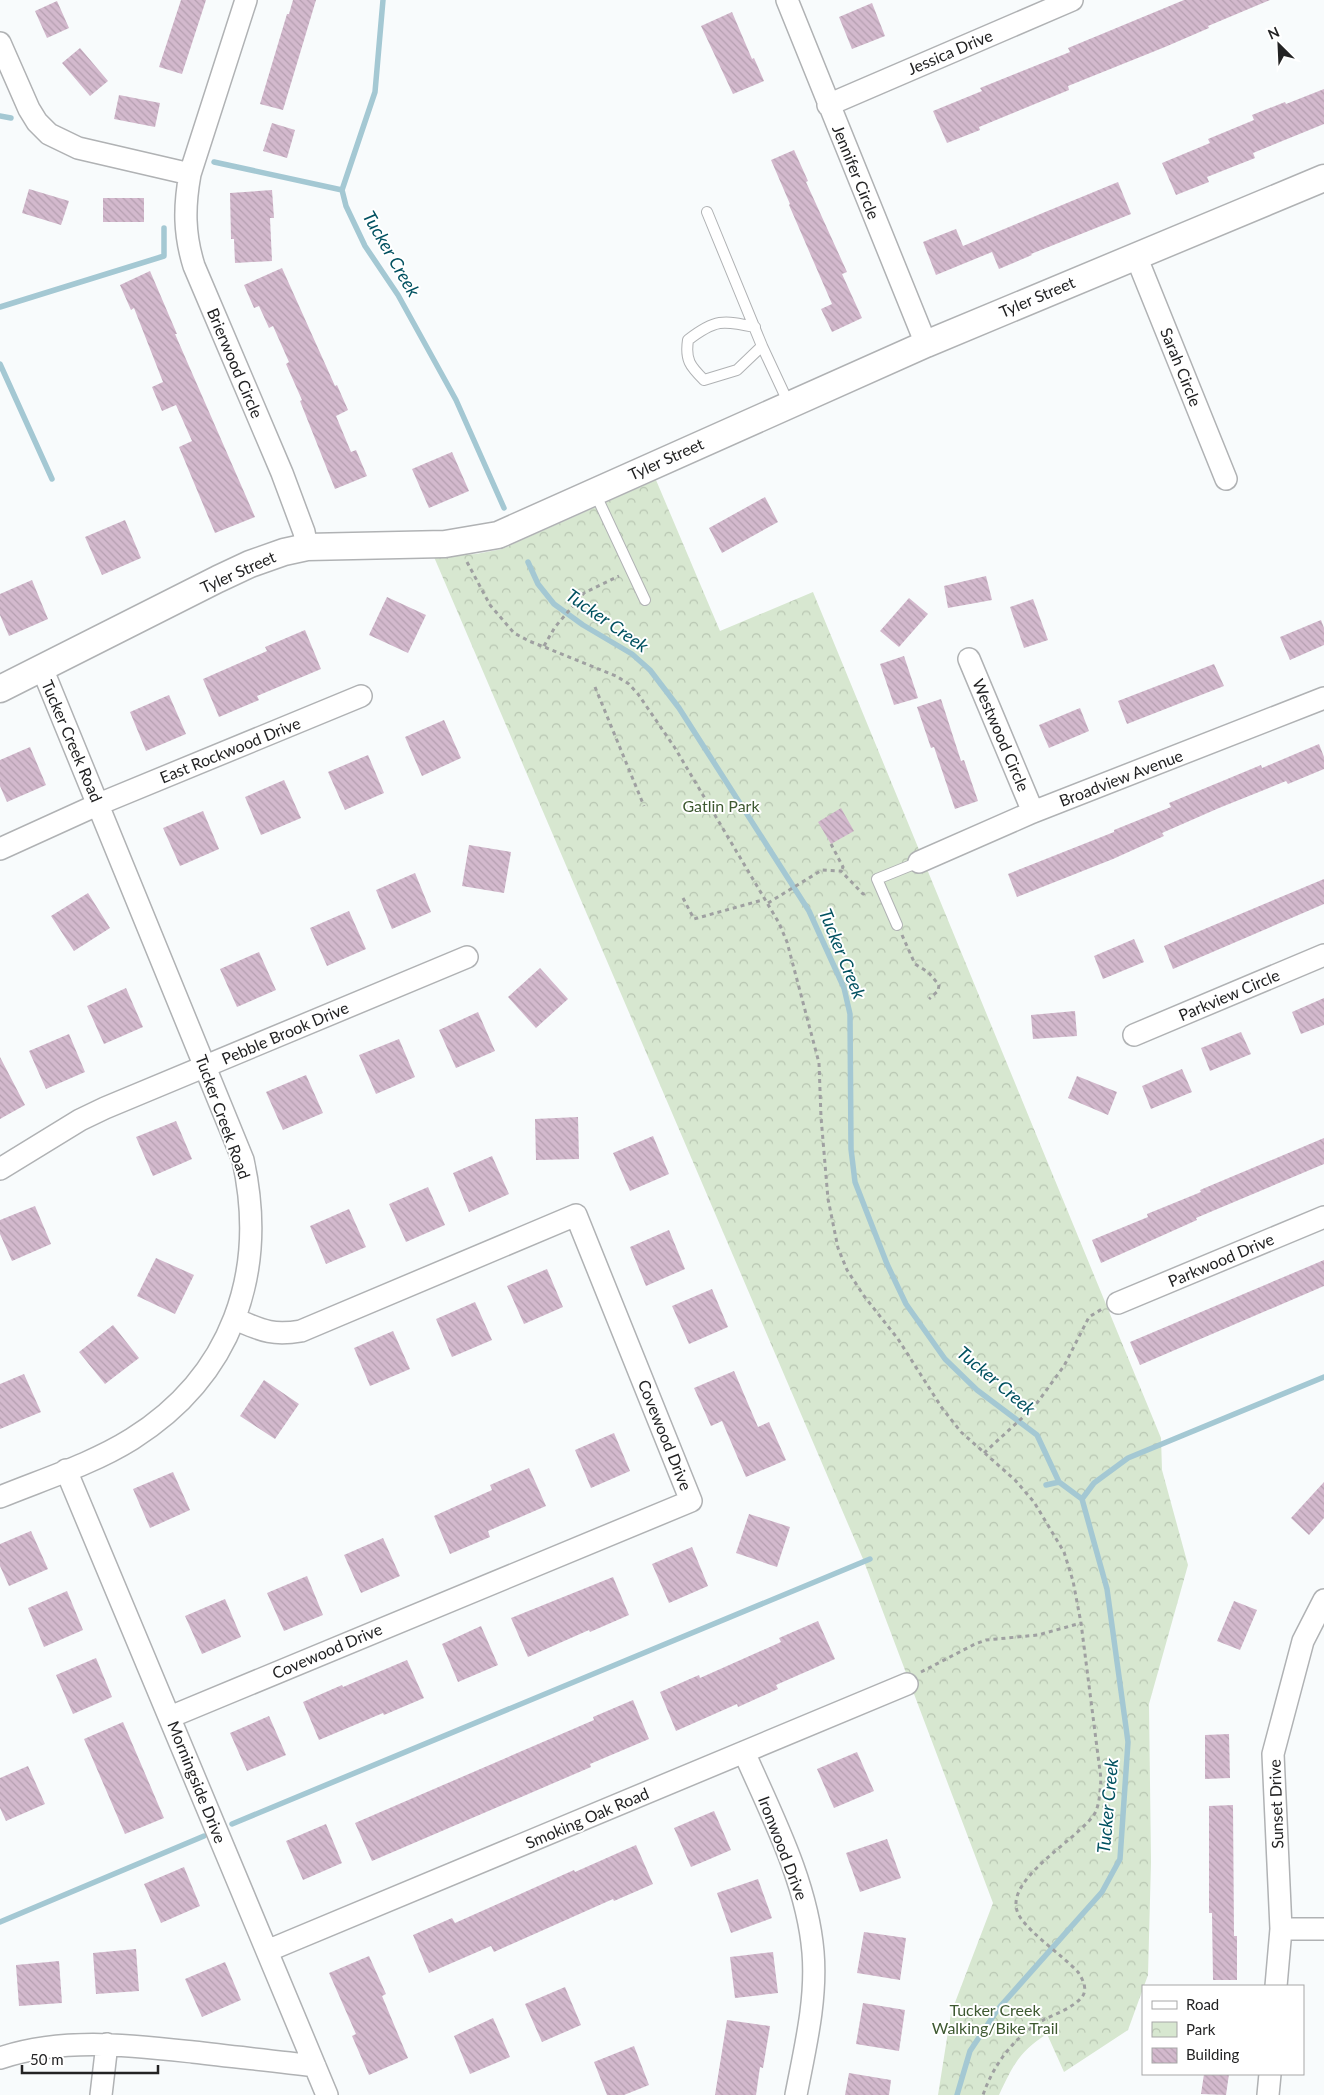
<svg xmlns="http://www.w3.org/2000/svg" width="1324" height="2095" font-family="Lato,sans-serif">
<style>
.park{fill:url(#park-crowns)}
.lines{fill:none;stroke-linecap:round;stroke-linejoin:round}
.stream{stroke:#a4c8d3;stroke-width:5.5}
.building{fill:url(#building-back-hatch)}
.service-casing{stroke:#b0b2b4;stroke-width:12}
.minor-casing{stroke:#b0b2b4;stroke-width:24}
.tertiary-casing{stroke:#b0b2b4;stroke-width:29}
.path{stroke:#9fa0a1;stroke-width:3;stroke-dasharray:4 4;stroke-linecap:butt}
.service{stroke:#fff;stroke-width:10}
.minor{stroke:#fff;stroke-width:21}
.tertiary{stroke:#fff;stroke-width:26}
.labels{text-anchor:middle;stroke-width:4;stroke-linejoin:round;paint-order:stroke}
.street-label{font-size:16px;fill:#232324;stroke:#fff}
.park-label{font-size:16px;fill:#3e5931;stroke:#fff}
.water-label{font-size:18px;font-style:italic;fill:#015160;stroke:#fff}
</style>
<defs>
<pattern id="park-crowns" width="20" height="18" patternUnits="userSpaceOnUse" patternTransform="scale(1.25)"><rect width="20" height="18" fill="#d7e7d0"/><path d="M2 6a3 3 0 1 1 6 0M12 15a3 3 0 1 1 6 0" fill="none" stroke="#b8c6b2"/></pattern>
<pattern id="building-back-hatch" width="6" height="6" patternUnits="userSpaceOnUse" patternTransform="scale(1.25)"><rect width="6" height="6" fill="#d3b9cd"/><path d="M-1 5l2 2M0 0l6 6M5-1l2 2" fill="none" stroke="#b59fb0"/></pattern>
</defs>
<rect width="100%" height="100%" fill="#f8fbfc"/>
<path class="park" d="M656 480 720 631 813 592 1161 1438 1162 1470 1188 1565 1149 1704 1151 1862 1148 1975 1128 2030 1064 2072 1047 2034C1019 2052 1013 2065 999 2095H938L951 2013 993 1903 863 1559 434 557 476 554 502 549Z"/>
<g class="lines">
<path class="stream" d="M383 0 375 92 342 190 346 206 365 246 398 295 456 400 504 508
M0 116 11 118
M214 162 342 190
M0 307 164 256V228
M0 364 52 479
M528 562 538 584 554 604 583 625 632 654 650 670 679 708 809 911 844 988 850 1014 851 1149 855 1182 887 1264 906 1304 945 1359 977 1390 1037 1435 1059 1482 1082 1499 1107 1589 1128 1742 1120 1859 1102 1892 998 2009 970 2051 957 2095
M1046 1485 1059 1482
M1082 1499 1094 1483 1128 1458 1324 1377
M232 1824 870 1559
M0 1922 204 1836"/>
</g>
<path class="building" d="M181 0H206L182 74 159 67Z
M293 0H316L283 110 260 104 287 14H289Z
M1184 0H1270L1208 26 1209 28 1165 47 1068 86 1069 90 979 127 980 130 947 143 933 111 982 91 980 88 1070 52 1068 48Z
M57 1 69 28 47 38 35 11Z
M872 3 885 36 852 49 839 17Z
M732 12 752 59 754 58 764 81 733 94 701 26Z
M80 48 108 81 90 96 62 63Z
M1324 89V124L1253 153 1255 158 1207 177 1209 182 1176 195 1162 163 1210 143 1208 139 1254 120 1252 115 1285 102 1286 104Z
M119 95 160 103 155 127 114 119Z
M272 123 295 130 287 158 263 151Z
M794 150 808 181 806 182 847 272 842 274 862 318 832 332 821 309 832 304 789 205 790 204 771 160Z
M1118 182 1131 214 1031 254 1032 255 999 269 992 252 936 275 923 242 956 229 963 246Z
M29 189 69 201 61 225 22 213Z
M272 190 274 218H270L272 261 235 263 234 239H231L230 193Z
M103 198H144V222H103Z
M282 268 335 386 337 385 348 410 336 416 351 452 356 450 367 476 335 489 300 401 302 400 286 364 289 362 273 326 269 328 259 306 254 308 244 285Z
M150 271 177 334H175L255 517 215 533 179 447 192 441 176 405 162 411 152 387 163 382 134 308 131 310 120 285Z
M452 452 469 491 429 508 412 469Z
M765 497 778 522 722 553 709 528Z
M125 520 141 558 102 575 85 537Z
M986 576 992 600 948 608 944 586Z
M32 580 48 619 9 636 0 615V594Z
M387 597 426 615 408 653 369 635Z
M909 598 928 614 899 647 880 631Z
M1033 599 1048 640 1024 648 1010 607Z
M1321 620 1324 628V645L1290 660 1280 637Z
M305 630 321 669 257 696 259 700 219 717 203 679 267 651 265 647Z
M904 656 918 698 894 705 880 664Z
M1214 664 1224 686 1127 724 1118 701Z
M169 695 186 734 146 751 130 712Z
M941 699 961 761 964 760 978 801 955 809 934 747 931 748 917 707Z
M1080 708 1089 731 1049 748 1039 725Z
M444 720 461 758 422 776 405 737Z
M1319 744 1324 757V769L1288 784 1286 781 1219 808 1162 833 1164 836 1113 859 1017 897 1008 874 1114 832V830L1171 807 1169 803 1220 782 1261 765 1262 768Z
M30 747 46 785 7 802 0 786V760Z
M368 755 384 793 345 810 328 772Z
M284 780 301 818 261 835 245 797Z
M841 808 854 831 831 844 818 822Z
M203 811 219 849 180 866 163 828Z
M469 845 511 852 504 893 462 886Z
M415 873 431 912 392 929 376 890Z
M1324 879V904L1173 969 1164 946Z
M88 893 110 928 74 951 51 916Z
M349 911 366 949 327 966 310 928Z
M1134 939 1144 962 1103 979 1094 956Z
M259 952 276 990 237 1007 220 969Z
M540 968 568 999 536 1028 508 997Z
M126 988 143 1027 104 1044 87 1006Z
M1324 998V1025L1301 1034 1292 1012Z
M1075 1011 1077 1036 1033 1039 1031 1015Z
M478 1012 495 1051 456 1068 439 1030Z
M1241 1032 1251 1054 1210 1071 1201 1048Z
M69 1034 85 1072 46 1089 29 1051Z
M399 1039 415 1077 376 1094 359 1055Z
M0 1057 25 1105 0 1119Z
M1182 1069 1192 1092 1151 1109 1142 1086Z
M306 1075 323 1113 283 1130 266 1092Z
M1077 1076 1117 1092 1108 1115 1068 1098Z
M578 1117 579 1159 536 1160 535 1119Z
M176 1121 192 1159 153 1176 136 1137Z
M653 1136 669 1174 630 1191 613 1153Z
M1324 1138V1164L1196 1218 1197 1220 1101 1263 1092 1240 1148 1217 1147 1214 1201 1192 1200 1190Z
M492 1156 509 1194 469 1212 453 1173Z
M428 1187 445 1225 406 1242 389 1204Z
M35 1206 51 1244 12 1261 0 1234V1220Z
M349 1209 366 1247 326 1264 310 1226Z
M669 1230 685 1269 646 1286 630 1247Z
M156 1258 194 1275 175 1314 137 1296Z
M1324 1260V1286L1140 1365 1130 1342Z
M547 1269 563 1307 524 1324 507 1286Z
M712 1289 728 1327 689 1344 672 1306Z
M475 1302 492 1340 452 1357 436 1319Z
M113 1325 139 1358 105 1384 79 1352Z
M393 1331 410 1369 370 1386 354 1348Z
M734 1371 758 1427 769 1422 786 1460 746 1477 722 1421 711 1426 694 1388Z
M24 1374 41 1412 0 1429V1384Z
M264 1380 299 1404 275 1439 240 1416Z
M614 1433 630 1471 591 1488 575 1450Z
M529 1468 546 1506 488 1531 490 1537 450 1554 434 1516 492 1490 490 1485Z
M173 1472 190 1510 150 1528 133 1489Z
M1324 1482V1518L1309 1535 1291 1518Z
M749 1514 790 1527 777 1567 736 1553Z
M31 1531 48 1569 9 1586 0 1566V1544Z
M383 1538 400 1576 361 1593 344 1555Z
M692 1547 708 1586 669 1603 652 1564Z
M307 1576 323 1615 284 1631 267 1593Z
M613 1577 629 1615 590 1632 589 1630 528 1657 511 1618Z
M67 1591 83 1630 44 1647 28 1608Z
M225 1599 241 1637 202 1654 185 1616Z
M1234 1601 1257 1610 1240 1650 1217 1641Z
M818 1621 835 1659 776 1685 778 1689 738 1707 737 1704 676 1731 660 1692 699 1675 700 1678 781 1642 779 1638Z
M481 1626 498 1665 458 1682 442 1644Z
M96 1658 112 1697 73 1714 56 1675Z
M407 1660 424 1698 384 1715 383 1713 319 1740 303 1702 342 1685 343 1687Z
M633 1700 649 1739 590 1764 591 1767 372 1861 355 1823 594 1720 593 1717Z
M269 1716 286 1755 247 1771 230 1733Z
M123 1722 164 1818 125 1834 84 1739Z
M1229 1734 1230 1778 1205 1779V1735Z
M857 1752 874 1791 834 1808 817 1769Z
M28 1766 45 1804 6 1821 0 1808V1778Z
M1233 1805 1234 1936H1237V1980H1213L1212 1913H1209V1806Z
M714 1811 731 1850 691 1867 674 1828Z
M326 1824 342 1863 303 1880 286 1841Z
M887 1839 901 1878 860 1892 846 1853Z
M636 1845 653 1884 614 1901 613 1899 494 1952 491 1946 429 1973 413 1935 452 1918 455 1923 574 1870 575 1872Z
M184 1867 200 1906 161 1923 144 1884Z
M758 1879 772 1918 731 1933 717 1893Z
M864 1932 906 1938 900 1980 857 1973Z
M136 1949 139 1991 96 1994 93 1953Z
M773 1952 778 1993 735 1998 730 1957Z
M369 1956 386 1994 382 1996 408 2058 369 2075 352 2036 356 2034 329 1973Z
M59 1961 62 2003 19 2006 16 1965Z
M225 1962 241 2000 202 2017 185 1979Z
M565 1987 581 2025 542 2042 525 2004Z
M863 2003 905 2010 899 2051 856 2044Z
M493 2018 510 2057 470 2074 454 2036Z
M727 2020 770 2026 763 2068 760 2067 756 2095H715Z
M634 2046 649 2085 624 2095H607L594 2062Z
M849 2073 891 2080 889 2095H845Z
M1204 2074H1229L1226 2095 1201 2094Z"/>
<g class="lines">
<defs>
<path id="service" d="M707 212 762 346 789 404
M755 327C723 320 715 319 688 340 685 360 690 366 704 380L737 370 762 346
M595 493 645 600
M897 925 877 879 919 862"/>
<path id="minor" d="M246 0 190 174C184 207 184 234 194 266L282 473 304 532 307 547
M787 0 926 344
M0 43 29 109 37 122 49 134 78 148 190 174
M828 105 1072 0
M1136 256 1226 479
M969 659 1033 812
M0 849 99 804 361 696
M919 862 1033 812 1324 698
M1134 1035 1324 955
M0 1169 80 1120 105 1108 467 957
M1118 1303 1324 1217
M66 1470 327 2095
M0 1497C44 1479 92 1464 132 1439 232 1376 268 1273 243 1160L42 668
M170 1717 691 1501 576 1215 301 1331C271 1336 261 1330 235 1319
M744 1752C772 1816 807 1882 813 1952 817 2000 805 2048 796 2095
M1281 1929H1324
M267 1951 907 1684
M1276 1986 1281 1929 1273 1754 1303 1641 1324 1600
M0 2058C63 2037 129 2045 193 2052 234 2057 275 2061 315 2066
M101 2095 107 2044
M1268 2095 1270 2074"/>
<path id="tertiary" d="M0 689 218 579 250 564 284 552 307 547 445 544 498 535 926 344 1324 178"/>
</defs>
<use href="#service" class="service-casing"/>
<use href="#minor" class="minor-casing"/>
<use href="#tertiary" class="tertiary-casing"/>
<path class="path" d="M467 562 490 605 514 633 529 641 616 676 629 684 638 694 675 748 779 923 787 942 819 1063 821 1117 828 1199 838 1248 847 1270 864 1296 898 1339 942 1408 961 1432 1015 1480 1034 1502 1064 1552 1073 1581 1081 1623 1101 1779C1100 1790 1100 1803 1095 1813 1079 1840 997 1882 1020 1917 1032 1935 1062 1955 1078 1972 1083 1980 1088 1989 1082 1997 1074 2007 1056 2014 1045 2019 1016 2035 994 2063 983 2095
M544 646 555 627 584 593 619 576
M595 687 644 806
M831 844 843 867 841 871
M683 898 694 919 766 899
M768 903 822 870 841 871 863 894 868 892
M902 935 915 964 928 972 939 985 938 991 929 999
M984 1453 1034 1407 1064 1366 1089 1317 1102 1309
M921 1672 975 1644 986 1640 1038 1635 1081 1623"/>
<use href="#service" class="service"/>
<use href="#minor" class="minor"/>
<use href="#tertiary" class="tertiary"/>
</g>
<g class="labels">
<g class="street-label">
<text transform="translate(950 52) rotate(-23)" y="6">Jessica Drive</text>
<text transform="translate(856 172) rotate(68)" y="6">Jennifer Circle</text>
<text transform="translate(1037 297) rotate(-23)" y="6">Tyler Street</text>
<text transform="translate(235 363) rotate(67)" y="6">Brierwood Circle</text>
<text transform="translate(1181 367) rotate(68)" y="6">Sarah Circle</text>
<text transform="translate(666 459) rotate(-24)" y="6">Tyler Street</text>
<text transform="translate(238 572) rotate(-24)" y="6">Tyler Street</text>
<text transform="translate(1001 735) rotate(67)" y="6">Westwood Circle</text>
<text transform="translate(72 741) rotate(67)" y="6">Tucker Creek Road</text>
<text transform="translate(230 750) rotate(-22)" y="6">East Rockwood Drive</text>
<text transform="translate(1121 778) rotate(-21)" y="6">Broadview Avenue</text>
<text transform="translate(1229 995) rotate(-23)" y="6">Parkview Circle</text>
<text transform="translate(285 1033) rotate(-23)" y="6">Pebble Brook Drive</text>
<text transform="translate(223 1117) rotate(70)" y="6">Tucker Creek Road</text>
<text transform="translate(1221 1260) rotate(-23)" y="6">Parkwood Drive</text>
<text transform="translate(665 1435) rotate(68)" y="6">Covewood Drive</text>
<text transform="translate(327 1651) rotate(-23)" y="6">Covewood Drive</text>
<text transform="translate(197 1782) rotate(68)" y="6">Morningside Drive</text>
<text transform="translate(1276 1804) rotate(-92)" y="6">Sunset Drive</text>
<text transform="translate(587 1818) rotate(-23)" y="6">Smoking Oak Road</text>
<text transform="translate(783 1848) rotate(69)" y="6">Ironwood Drive</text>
</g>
<g class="park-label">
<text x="721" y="812">Gatlin Park</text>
<text x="995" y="2016">Tucker Creek<tspan x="995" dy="18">Walking/Bike Trail</tspan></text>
</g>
<g class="water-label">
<text transform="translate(391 254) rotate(60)" y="6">Tucker Creek</text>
<text transform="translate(607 621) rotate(35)" y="6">Tucker Creek</text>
<text transform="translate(842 954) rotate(68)" y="6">Tucker Creek</text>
<text transform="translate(996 1381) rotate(40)" y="6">Tucker Creek</text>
<text transform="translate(1108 1806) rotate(-85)" y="6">Tucker Creek</text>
</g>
</g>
<rect x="1142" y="1985" width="162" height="90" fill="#ffffff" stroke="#a7a7a7"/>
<rect x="1152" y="2001" width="25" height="8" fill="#ffffff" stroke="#a7a7a7"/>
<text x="1186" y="2010" font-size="15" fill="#232324">Road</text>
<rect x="1152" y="2022" width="25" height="15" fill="url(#park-crowns)" stroke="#a7a7a7"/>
<text x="1186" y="2035" font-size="15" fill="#232324">Park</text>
<rect x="1152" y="2048" width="25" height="15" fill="url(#building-back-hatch)" stroke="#a7a7a7"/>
<text x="1186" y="2060" font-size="15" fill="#232324">Building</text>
<g transform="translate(1279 45) rotate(336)" stroke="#ffffff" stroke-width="4" paint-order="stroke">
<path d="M0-4L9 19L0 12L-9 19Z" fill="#232324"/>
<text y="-8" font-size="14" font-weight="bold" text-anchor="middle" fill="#232324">N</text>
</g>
<path d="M22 2065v8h136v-8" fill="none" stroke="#232324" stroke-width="2.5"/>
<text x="30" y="2065" font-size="15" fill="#232324" stroke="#ffffff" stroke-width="4" paint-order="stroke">50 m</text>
</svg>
